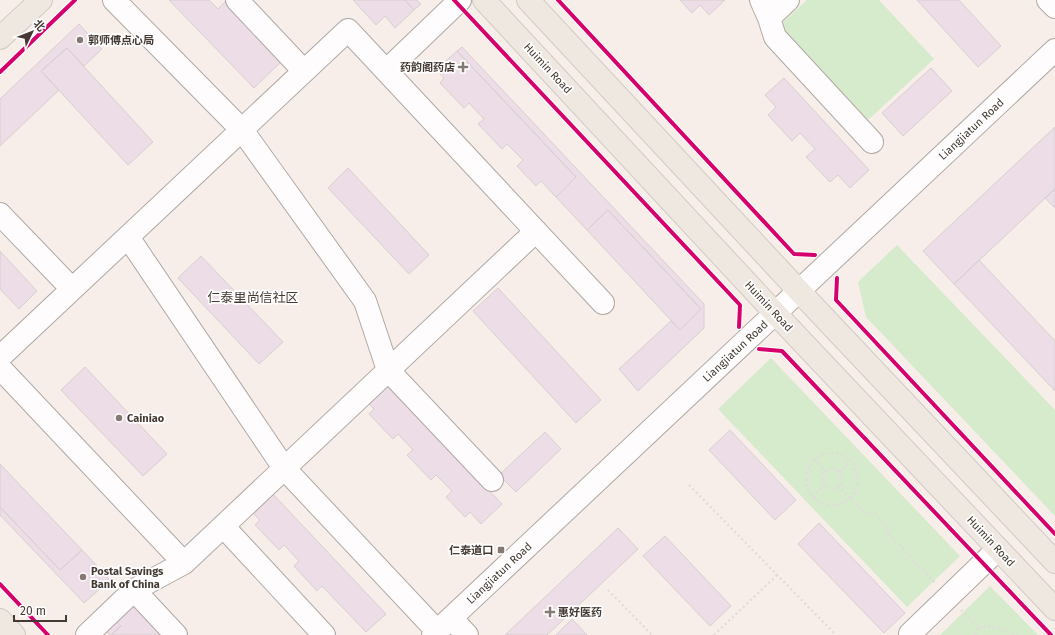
<svg xmlns="http://www.w3.org/2000/svg" width="1055" height="635" font-family="'Fira Sans','Noto Sans SC',sans-serif">
<style>
.green{fill:#d6eacc}
.building{fill:#ecdde6;stroke:#d7cfd0}
.lines{fill:none;stroke-linecap:round;stroke-linejoin:round}
.minor-casing{stroke:#b0a8a3;stroke-width:24}
.major-casing{stroke:#d0cac6;stroke-width:24}
.path{stroke:#dfdcdb;stroke-width:2.5;stroke-dasharray:2 3;stroke-linecap:butt}
.minor{stroke:#fefcfc;stroke-width:22}
.major{stroke:#eee8e0;stroke-width:22}
.cycleway-casing{stroke:#fff;stroke-width:6}
.cycleway{stroke:#d6006c;stroke-width:4}
.poi-dot{fill:#847973;stroke:#fff;stroke-width:1.5}
.labels{text-anchor:middle;stroke-width:3.5;stroke-linejoin:round;paint-order:stroke}
.poi-label{font-size:11px;font-weight:bold;fill:#453a33;stroke:#fff;text-anchor:start}
.street-label{font-size:11px;fill:#453a33;stroke:#fff}
.quarter-label{font-size:13px;fill:#453a33;stroke:#fff}
</style>
<rect width="100%" height="100%" fill="#f8eee9"/>
<path class="green" d="M807 0H879L934 59 868 120 780 25Z
M897 245 1055 410V516L866 317 858 282Z
M771 358 960 556 907 607 718 409Z
M990 586 1038 635H940Z"/>
<path class="building" d="M169 0H209L218 9 225 2 282 61 254 88Z
M353 0H405L414 10 395 28 385 16 376 25Z
M405 0H417L421 4 414 10Z
M680 0H725L709 15 700 5 692 13Z
M917 0H959L1001 46 978 67Z
M79 24 102 49 84 66 67 48 41 71 59 90 0 146V99Z
M462 47 704 304V328L638 391 619 369 671 321 680 330 701 309 608 210 587 230 556 197 576 177 457 51Z
M67 48 153 142 128 165 41 71Z
M457 51 576 177 556 197 541 181 536 186 517 166 523 160 507 144 502 149 478 124 484 119 469 103 464 108 440 83 444 78 436 70Z
M931 68 952 91 903 136 882 113Z
M784 78 869 170 850 188 838 175 830 182 806 157 815 149 800 133 792 141 768 115 776 107 765 95Z
M1055 127V189L954 284 923 251Z
M348 168 429 255 409 274 328 188Z
M1055 189V208L1045 198Z
M608 210 701 309 680 330 587 230Z
M0 251 37 291 19 309 0 289Z
M201 256 283 342 259 364 178 278Z
M979 260 1055 341V391L954 284Z
M498 288 601 400 576 423 473 311Z
M85 367 167 454 143 476 61 390Z
M386 382 502 504 481 524 470 512 465 517 446 497 452 491 436 475 431 480 407 455 413 450 398 434 393 439 369 414 374 409 366 401Z
M730 430 796 500 775 520 709 450Z
M545 432 561 449 516 492 499 475Z
M0 464 82 550 60 570 0 507Z
M272 493 386 614 366 632 322 586 317 591 294 566 299 561 284 545 279 550 255 525 260 520 252 512Z
M0 507 60 570 82 550 110 580 84 603 0 515Z
M819 523 905 613 884 633 798 544Z
M618 528 638 549 547 635H505Z
M665 536 731 606 710 626 643 556Z
M132 601 164 635H113L112 634 121 626 113 618Z
M113 618 121 626 112 634 113 635H110L103 628Z
M572 619 587 635H556Z"/>
<g class="lines">
<defs>
<path id="minor" d="M114 0 242 130 365 301 388 370 492 480
M237 0 304 71
M761 0 769 18 775 37 872 142
M1048 0 1055 7
M769 18 788 0
M386 71 460 0
M0 214 72 289
M128 237 284 468 437 631
M0 357 348 30 603 303
M0 368 184 563 536 231
M223 526 324 635
M134 590 176 635
M451 618 467 635
M910 634 998 549
M87 635 134 590 184 563
M433 635 1055 50"/>
<path id="major" d="M484 0 775 313 1055 609
M528 0 799 291 1055 562
M0 38 41 0
M0 620 14 635"/>
</defs>
<use href="#minor" class="minor-casing"/>
<use href="#major" class="major-casing"/>
<path class="path" d="M806 479a26 26 0 1 1 52 0a26 26 0 1 1-52 0Z
M815 459 826 472
M822 479a10 10 0 1 1 20 0a10 10 0 1 1-20 0Z
M839 472 851 461
M689 485 836 635
M838 486 865 514 873 511 884 524 889 534 935 583
M813 497 825 485
M608 590 652 635
M961 610 978 627 975 635
M978 627C993 625 1003 629 1017 635
M714 635 777 575"/>
<use href="#minor" class="minor"/>
<use href="#major" class="major"/>
<defs>
<path id="cycleway" d="M454 0 740 305 739 327
M558 0 794 254 815 255
M0 72 75 0
M837 278 836 300 1055 534
M759 349 782 351 1051 635
M0 584 48 635"/>
</defs>
<use href="#cycleway" class="cycleway-casing"/>
<use href="#cycleway" class="cycleway"/>
</g>
<g class="poi-dot">
<circle cx="80" cy="40" r="4"/>
<path d="M461 61h4v4h4v4h-4v4h-4v-4h-4v-4h4z"/>
<circle cx="119" cy="418" r="4"/>
<rect x="497" y="546" width="8" height="8" rx="2"/>
<circle cx="83" cy="577" r="4"/>
<path d="M548 606h4v4h4v4h-4v4h-4v-4h-4v-4h4z"/>
</g>
<g class="labels">
<g class="poi-label">
<text x="88" y="44">郭师傅点心局</text>
<text x="455" y="71" text-anchor="end">药韵阁药店</text>
<text x="127" y="422">Cainiao</text>
<text x="493" y="554" text-anchor="end">仁泰道口</text>
<text x="91" y="575">Postal Savings<tspan x="91" dy="13">Bank of China</tspan></text>
<text x="558" y="616">惠好医药</text>
</g>
<g class="street-label">
<text transform="translate(548 68) rotate(47)" y="4">Huimin Road</text>
<text transform="translate(971 129) rotate(-43)" y="4">Liangjiatun Road</text>
<text transform="translate(769 306) rotate(47)" y="4">Huimin Road</text>
<text transform="translate(735 351) rotate(-43)" y="4">Liangjiatun Road</text>
<text transform="translate(991 541) rotate(47)" y="4">Huimin Road</text>
<text transform="translate(499 573) rotate(-43)" y="4">Liangjiatun Road</text>
</g>
<g class="quarter-label">
<text x="253" y="302">仁泰里尚信社区</text>
</g>
</g>
<g transform="translate(32 32) rotate(47)" stroke="#ffffff" stroke-width="3" paint-order="stroke">
<path d="M0-3L7 15L0 10L-7 15Z" fill="#453a33"/>
<text y="-6" font-size="11" font-weight="bold" text-anchor="middle" fill="#453a33">北</text>
</g>
<path d="M14 615v6h52v-6" fill="none" stroke="#453a33" stroke-width="2"/>
<text x="20" y="615" font-size="12" fill="#453a33" stroke="#ffffff" stroke-width="3" paint-order="stroke">20 m</text>
</svg>
